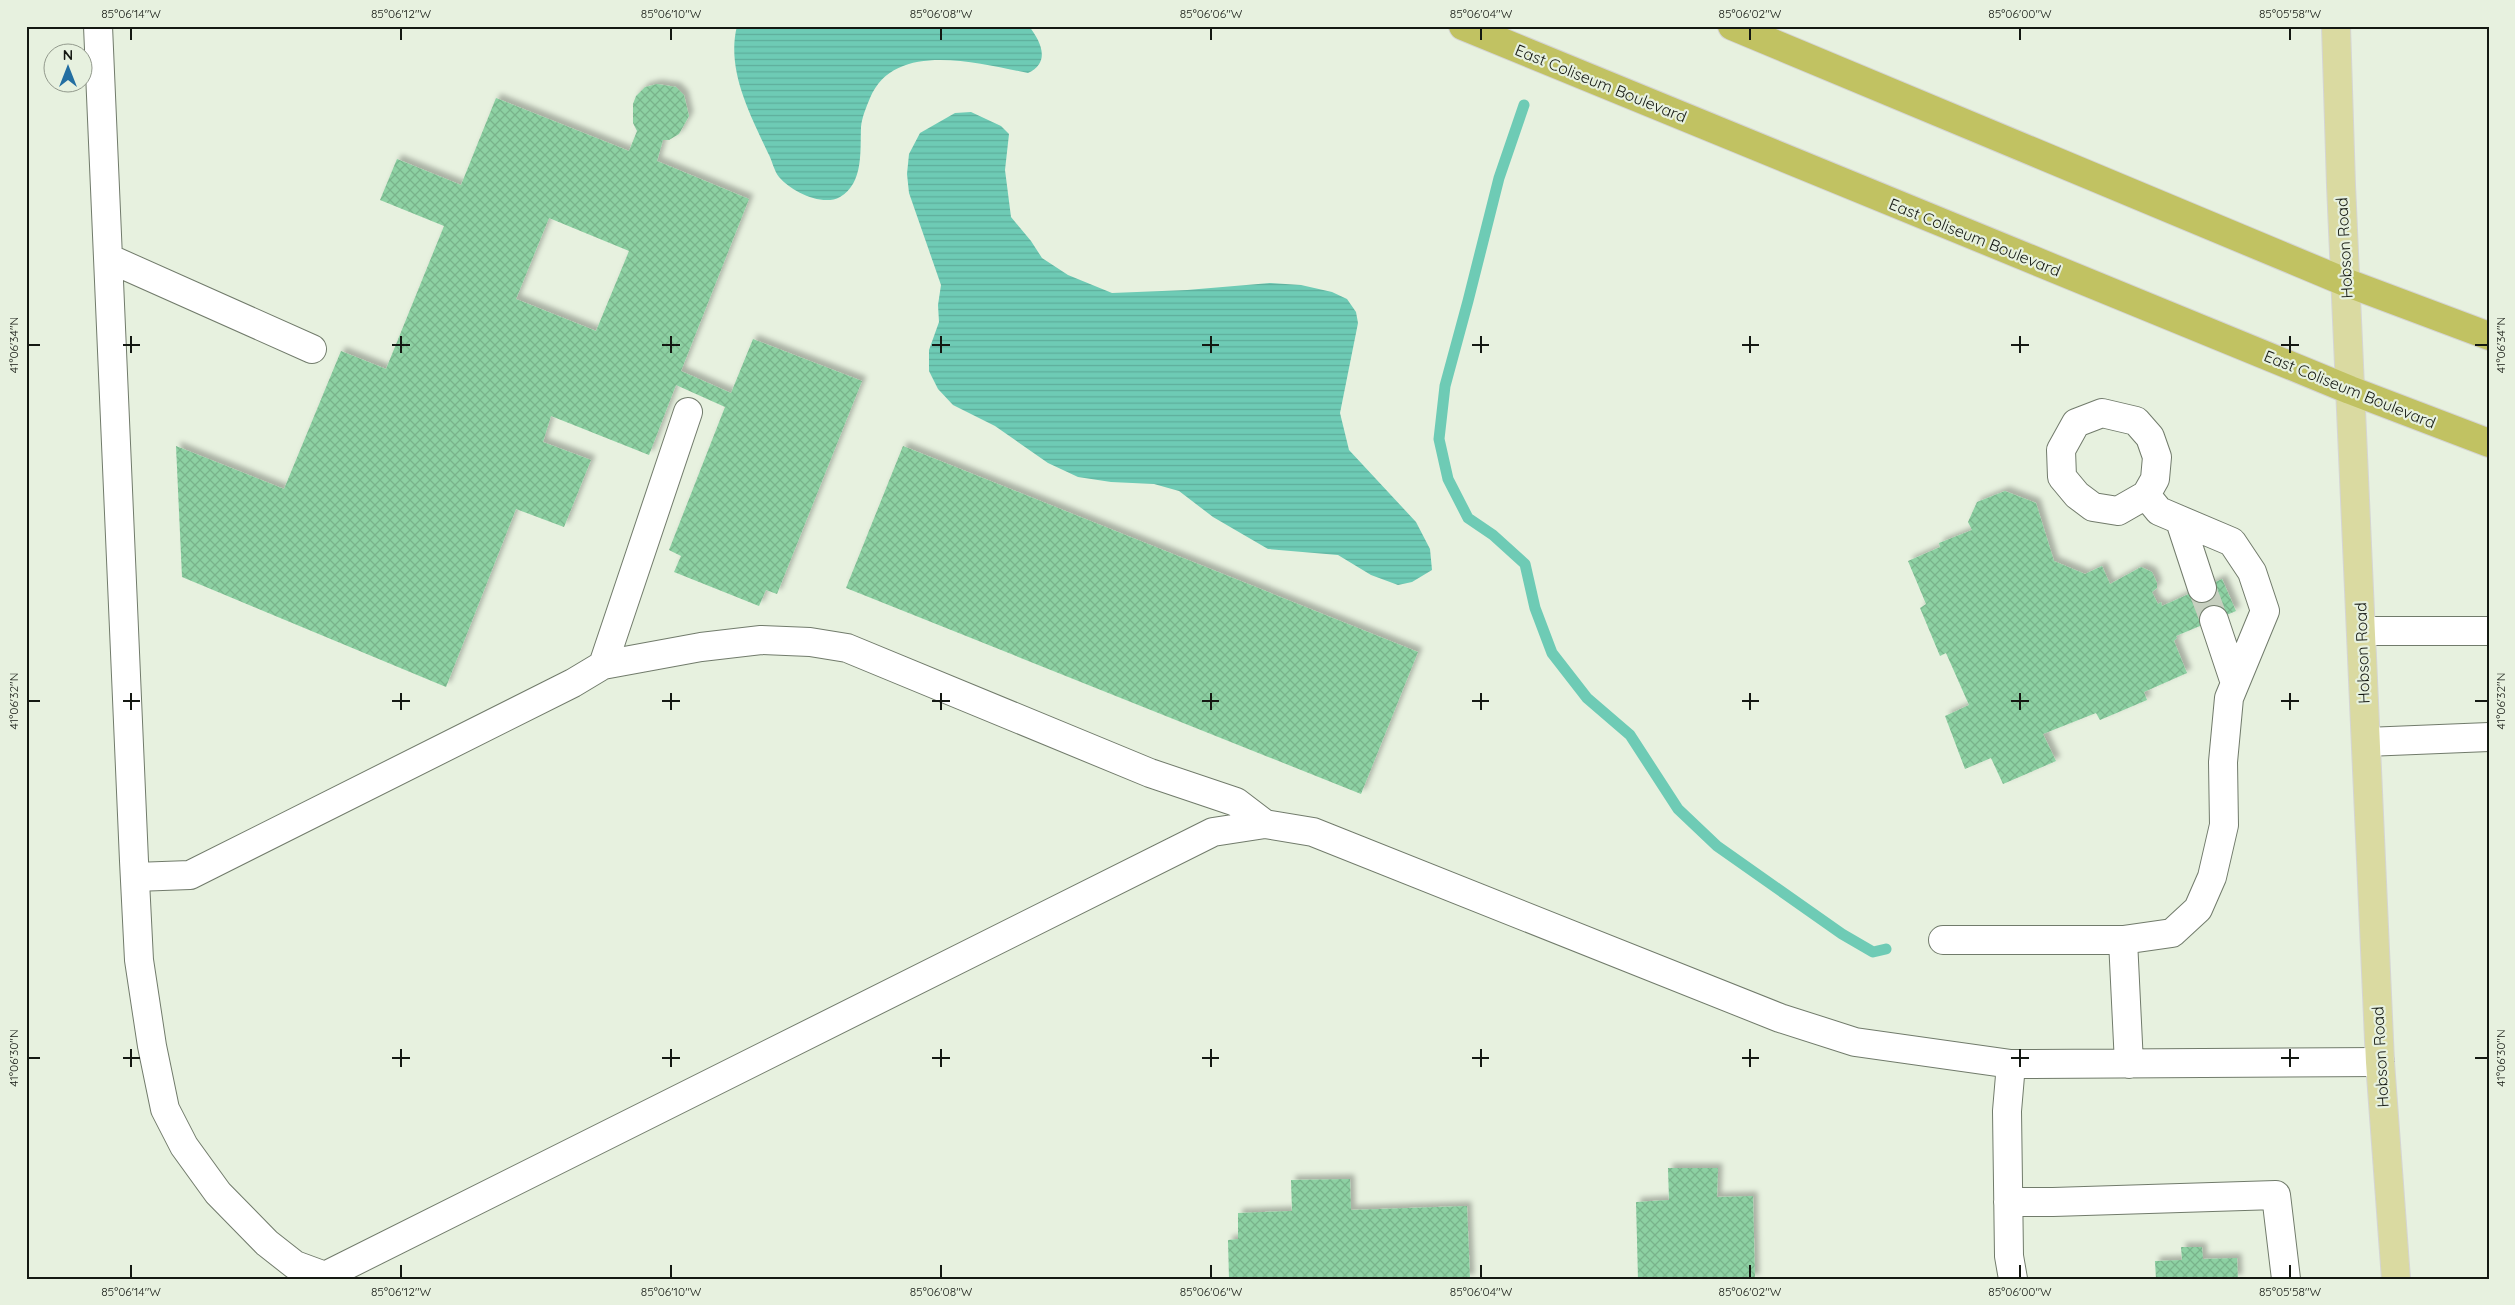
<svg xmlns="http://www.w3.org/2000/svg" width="2515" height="1305" font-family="Quicksand,sans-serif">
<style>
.water{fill:url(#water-rules)}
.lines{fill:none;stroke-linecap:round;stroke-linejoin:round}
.stream{stroke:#6ecbb5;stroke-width:11}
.building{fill:url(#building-cross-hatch);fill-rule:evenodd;filter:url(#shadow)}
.minor-tunnel{stroke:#c7d0c0;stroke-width:28;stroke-dasharray:28 14;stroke-linecap:butt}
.minor-casing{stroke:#717b6b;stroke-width:30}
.major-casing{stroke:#d5d5d4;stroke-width:30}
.highway-casing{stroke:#d5d5d4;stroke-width:30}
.minor{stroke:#fff;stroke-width:28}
.major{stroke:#dadaa1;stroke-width:28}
.highway{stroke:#c1c262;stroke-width:28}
.ticks{fill:none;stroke:#141812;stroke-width:2}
.labels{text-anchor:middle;stroke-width:4.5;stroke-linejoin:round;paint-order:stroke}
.street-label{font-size:16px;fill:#141812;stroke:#e7f1df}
.neatline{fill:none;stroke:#141812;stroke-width:2}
.ticks-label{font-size:12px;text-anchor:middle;fill:#141812}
</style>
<defs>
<pattern id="water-rules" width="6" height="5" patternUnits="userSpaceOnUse" patternTransform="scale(1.25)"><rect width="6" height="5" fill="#6ecbb5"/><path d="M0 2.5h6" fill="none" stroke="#5eae9b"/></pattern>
<pattern id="building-cross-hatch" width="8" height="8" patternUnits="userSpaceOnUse" patternTransform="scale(1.25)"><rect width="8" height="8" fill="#8dd1a3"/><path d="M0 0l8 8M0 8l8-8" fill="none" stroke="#79b38b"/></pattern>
<filter id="shadow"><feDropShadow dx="4.5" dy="-4.5" stdDeviation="2.5" flood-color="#0004"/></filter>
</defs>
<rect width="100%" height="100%" fill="#e7f1df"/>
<path class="water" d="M737 26H1029C1041 42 1051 62 1028 73 980 64 895 39 870 98 866 108 862 117 861 127 860 150 864 183 840 197 822 207 791 191 779 177 774 171 772 160 768 153 750 114 726 70 737 26Z
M971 112 1001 126 1009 134 1005 170 1011 217 1031 241 1042 258 1068 275 1112 293 1187 290 1270 283 1301 285 1332 292 1347 299 1356 312 1358 323 1340 413 1349 450 1416 522 1430 549 1432 570 1412 582 1398 585 1371 575 1338 555 1268 549 1213 517 1179 491 1154 484 1111 482 1078 477 1048 463 995 426 953 405 938 389 929 371V350L939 322 938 305 941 285 909 193 907 174 909 154 920 133 955 113Z"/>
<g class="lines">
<path class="stream" d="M1524 105 1499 178 1468 301 1445 386 1439 439 1448 479 1468 518 1493 535 1525 564 1535 608 1552 653 1587 698 1630 735 1678 809 1717 846 1842 934 1873 952 1886 949"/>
</g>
<path class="building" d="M657 84 676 87 684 95 689 116 679 134 669 140H663L657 161 749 199 681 371 731 393 753 339 862 381 777 594 766 590 759 606 674 572 681 556 669 550 725 407 676 385 649 455 551 416 543 442 591 460 564 527 516 509 446 687 182 577 176 446 284 489 341 351 386 369 444 226 380 200 397 159 461 185 496 98 629 151 637 131 633 123V104L636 96 645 87ZM549 218 629 251 596 331 516 299Z
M903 446 1418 652 1361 794 846 588Z
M2005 491 2036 503 2054 561 2085 574 2102 566 2110 584 2141 567 2152 572 2157 583V588L2152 592 2158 604 2161 602 2162 606 2222 579 2236 611 2176 636 2177 638 2174 641 2187 673 2144 692 2147 700 2100 720 2096 713 2043 734 2056 761 2003 784 1991 758 1965 769 1945 716 1969 705 1946 653 1940 656 1920 608 1926 604 1908 561 1940 547 1939 543 1972 530 1968 522 1977 502Z
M1668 1168H1718L1717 1197 1753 1196 1755 1279H1638L1636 1202 1669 1200Z
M1350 1179 1351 1210 1467 1206 1470 1279H1229L1228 1240 1238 1239V1213L1292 1211 1291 1180Z
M2181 1247H2202L2203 1259 2237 1258 2238 1279H2156L2155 1261 2182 1260Z"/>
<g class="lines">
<path class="minor-tunnel" d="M2202 588 2214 620"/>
<defs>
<path id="minor" d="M98 26 134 861 139 960 152 1046 165 1109 184 1146 218 1193 267 1243 295 1265 325 1276 1213 832 1265 824 1313 832 1780 1018 1855 1042 2011 1064 2380 1062
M108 258 312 349
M2180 521 2202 588
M2214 620 2235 683
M2361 631H2489
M603 665 688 412
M2366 742 2489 737
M135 877 190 875 573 683 603 665 701 647 761 640 810 642 847 648 1150 773 1236 802 1265 824
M1943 940H2123L2172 933 2198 909 2212 877 2224 825 2223 762 2229 698 2265 611 2252 572 2232 542 2159 511 2146 495 2155 479 2157 457 2150 437 2136 421 2102 413 2076 423 2061 450 2062 477 2077 495 2093 507 2118 511 2146 495
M2123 940 2129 1064
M2011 1064 2007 1111 2009 1256 2013 1279
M2008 1202H2053L2276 1195 2286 1279"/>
<path id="major" d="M2336 26 2341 185 2380 1062 2396 1279"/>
<path id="highway" d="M1463 26 2350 390 2489 443
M1732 26 2345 282 2489 336"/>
</defs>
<use href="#minor" class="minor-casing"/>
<use href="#major" class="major-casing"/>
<use href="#highway" class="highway-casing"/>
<use href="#minor" class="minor"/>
<use href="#major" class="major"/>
<use href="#highway" class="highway"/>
</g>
<path class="ticks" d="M131 28V40M401 28V40M671 28V40M941 28V40M1211 28V40M1481 28V40M1750 28V40M2020 28V40M2290 28V40M131 336V353M401 336V353M671 336V353M941 336V353M1211 336V353M1481 336V353M1750 336V353M2020 336V353M2290 336V353M28 345H40M123 345H140M392 345H410M662 345H680M932 345H950M1202 345H1219M1472 345H1489M1742 345H1759M2011 345H2029M2281 345H2299M2475 345H2488M131 693V710M401 693V710M671 693V710M941 693V710M1211 693V710M1481 693V710M1750 693V710M2020 693V710M2290 693V710M28 701H40M123 701H140M392 701H410M662 701H680M932 701H950M1202 701H1219M1472 701H1489M1742 701H1759M2011 701H2029M2281 701H2299M2475 701H2488M131 1049V1067M401 1049V1067M671 1049V1067M941 1049V1067M1211 1049V1067M1481 1049V1067M1750 1049V1067M2020 1049V1067M2290 1049V1067M28 1058H40M123 1058H140M392 1058H410M662 1058H680M932 1058H950M1202 1058H1219M1472 1058H1489M1742 1058H1759M2011 1058H2029M2281 1058H2299M2475 1058H2488M131 1265V1278M401 1265V1278M671 1265V1278M941 1265V1278M1211 1265V1278M1481 1265V1278M1750 1265V1278M2020 1265V1278M2290 1265V1278"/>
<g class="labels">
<g class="street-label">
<text transform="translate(1601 83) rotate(22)" y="6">East Coliseum Boulevard</text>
<text transform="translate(1975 237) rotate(22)" y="6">East Coliseum Boulevard</text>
<text transform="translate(2344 248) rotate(-93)" y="6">Hobson Road</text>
<text transform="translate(2350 389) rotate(22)" y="6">East Coliseum Boulevard</text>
<text transform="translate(2362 653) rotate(-92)" y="6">Hobson Road</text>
<text transform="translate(2380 1057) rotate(-93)" y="6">Hobson Road</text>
</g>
</g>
<rect width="2515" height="1305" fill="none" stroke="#e7f1df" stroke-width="55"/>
<g transform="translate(68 68)"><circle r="24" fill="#e7f1df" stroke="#939a8d"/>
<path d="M0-4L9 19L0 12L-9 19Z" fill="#236ea1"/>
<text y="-8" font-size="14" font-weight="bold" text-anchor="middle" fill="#141812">N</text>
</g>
<rect x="28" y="28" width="2460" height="1250" class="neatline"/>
<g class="ticks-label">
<text x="131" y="18">85°06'14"W</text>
<text x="401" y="18">85°06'12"W</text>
<text x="671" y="18">85°06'10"W</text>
<text x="941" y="18">85°06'08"W</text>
<text x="1211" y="18">85°06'06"W</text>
<text x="1481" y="18">85°06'04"W</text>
<text x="1750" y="18">85°06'02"W</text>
<text x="2020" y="18">85°06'00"W</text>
<text x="2290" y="18">85°05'58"W</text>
<text transform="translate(14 345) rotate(-90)" y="4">41°06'34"N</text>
<text transform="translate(2501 345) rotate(-90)" y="4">41°06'34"N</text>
<text transform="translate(14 701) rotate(-90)" y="4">41°06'32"N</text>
<text transform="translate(2501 701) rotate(-90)" y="4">41°06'32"N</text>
<text transform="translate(14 1058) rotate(-90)" y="4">41°06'30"N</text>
<text transform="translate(2501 1058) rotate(-90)" y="4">41°06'30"N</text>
<text x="131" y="1296">85°06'14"W</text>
<text x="401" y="1296">85°06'12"W</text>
<text x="671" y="1296">85°06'10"W</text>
<text x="941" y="1296">85°06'08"W</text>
<text x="1211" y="1296">85°06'06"W</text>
<text x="1481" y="1296">85°06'04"W</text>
<text x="1750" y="1296">85°06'02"W</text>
<text x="2020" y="1296">85°06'00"W</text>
<text x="2290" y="1296">85°05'58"W</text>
</g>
</svg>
